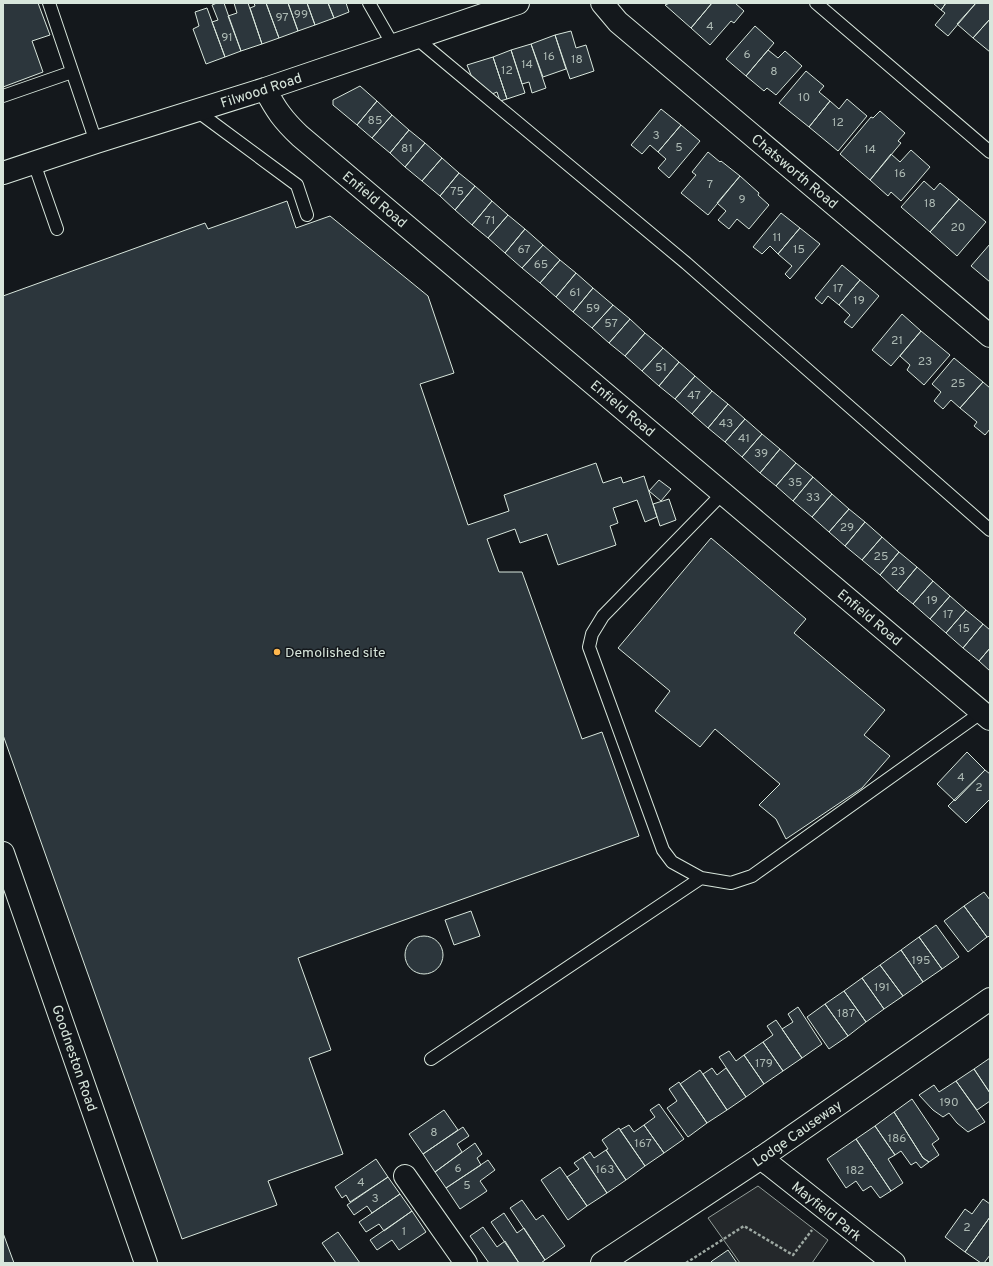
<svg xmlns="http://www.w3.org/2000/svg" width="993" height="1266" font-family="Overpass,sans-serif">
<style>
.parking{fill:#24282b;stroke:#939e99}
.building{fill:#2c363c;stroke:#d8e6dc}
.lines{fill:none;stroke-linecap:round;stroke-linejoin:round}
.service-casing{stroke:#d8e6dc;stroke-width:14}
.minor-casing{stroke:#d8e6dc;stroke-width:24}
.secondary-casing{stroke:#d8e6dc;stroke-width:24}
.path{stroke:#9da8a2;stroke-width:2.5;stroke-dasharray:3 2;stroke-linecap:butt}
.service{stroke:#14181c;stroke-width:12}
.minor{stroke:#14181c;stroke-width:22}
.secondary{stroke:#14181c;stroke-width:22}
.poi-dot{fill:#ffb74d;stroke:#14181c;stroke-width:1.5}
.labels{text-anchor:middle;stroke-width:3;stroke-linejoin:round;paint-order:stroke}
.number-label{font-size:12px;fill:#adbab4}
.street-label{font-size:14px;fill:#d8e6dc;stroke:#14181c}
.poi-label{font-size:14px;fill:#d8e6dc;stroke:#14181c;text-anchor:start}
</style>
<rect width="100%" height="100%" fill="#14181c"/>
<path class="parking" d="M758 1186 828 1240 812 1263H740L708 1218Z"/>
<path class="building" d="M3 3H38L50 35 32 41 43 72 3 87Z
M217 3H224L241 51 225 57 212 22 218 20 212 5Z
M234 3H248L262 44 241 51 228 16 237 13Z
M254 3H266L279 38 262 44 250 8 255 6Z
M266 3H288L298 31 279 38Z
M288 3H307L315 25 298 31Z
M307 3H328L334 18 315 25Z
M328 3H346L349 12 334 18Z
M670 3H712L691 28 665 5Z
M712 3H735L744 11 734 23 731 21 710 45 691 28Z
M933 3H946L941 10Z
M946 3H976L948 36 935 25 945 13 941 10Z
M976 3H988L990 5V19L973 38 957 24Z
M207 8 225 57 206 64 193 29 199 26 195 12Z
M990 19V52L973 38Z
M755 26 774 43 746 76 726 59Z
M571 31 576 48 586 45 594 71 570 79 555 35Z
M555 35 566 69 543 77 531 44Z
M531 44 546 88 532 93 529 82 522 84 511 50Z
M511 50 525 93 507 99 493 57Z
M768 50 778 58 785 51 802 66 776 95 767 88 764 91 746 76Z
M493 57 507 99 500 101 497 92 492 94 471 75 467 65Z
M806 71 824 86 819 92 830 101 809 127 779 103Z
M360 86 377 101 357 125 333 105V100Z
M847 99 867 116 838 151 809 127 830 101 839 109Z
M377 101 392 115 372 138 357 125Z
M661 109 681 125 658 152 650 145 642 154 631 145Z
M880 111 905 133 898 141 901 143 870 180 840 154 871 117 873 118Z
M392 115 409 130 390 153 372 138Z
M681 125 700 141 669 178 658 168 666 159 658 152Z
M409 130 425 143 405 167 390 153Z
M425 143 442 158 422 181 405 167Z
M911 150 930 167 901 201 891 192 888 196 870 180 891 154 900 162Z
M708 152 720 162 721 161 740 176 708 215 681 193 696 175 692 172Z
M442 158 459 173 440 196 422 181Z
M459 173 475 186 455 210 440 196Z
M740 176 759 193 758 195 769 205 749 229 737 219 729 229 718 220 726 211 717 203Z
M924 181 934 190 940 183 959 199 930 232 901 207Z
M475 186 492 201 472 225 455 210Z
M959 199 986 222 957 256 930 232Z
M287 201 296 228 330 216 428 296 454 373 420 384 468 525 509 511 504 495 596 463 603 483 621 477 623 483 644 476 657 517 645 522 637 500 613 508 618 523 610 526 616 545 558 565 547 534 520 543 515 529 487 539 499 572H522L582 739 602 732 639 836 298 958 331 1050 309 1058 343 1154 268 1181 277 1205 182 1239 3 735V296L205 223 208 229Z
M492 201 508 215 488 238 472 225Z
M781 213 800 228 778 254 770 246 762 254 753 247Z
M508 215 525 229 505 253 488 238Z
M800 228 820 244 790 279 785 274 792 266 778 254Z
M525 229 543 245 522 268 505 253Z
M990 244V282L971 266Z
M543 245 560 260 540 283 522 268Z
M560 260 576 273 556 297 540 283Z
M842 265 860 280 839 305 828 296 822 304 815 298Z
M576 273 593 288 573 312 556 297Z
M860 280 879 296 852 328 844 322 850 315 839 305Z
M593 288 613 305 592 328 573 312Z
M613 305 630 319 609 343 592 328Z
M902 314 921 331 891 366 872 350Z
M630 319 645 333 625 356 609 343Z
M921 331 950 355 924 385 907 370 910 365 900 356Z
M645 333 663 348 642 371 625 356Z
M663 348 679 362 659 386 642 371Z
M954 358 983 382 960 408 951 400 943 409 934 401 941 392 932 384Z
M679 362 695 376 675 399 659 386Z
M695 376 712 391 692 414 675 399Z
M983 382 990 388V429L985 435 974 426 977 422 960 408Z
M712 391 728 404 708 428 692 414Z
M728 404 745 419 725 442 708 428Z
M745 419 762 434 742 457 725 442Z
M762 434 780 449 760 473 742 457Z
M780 449 796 463 776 486 760 473Z
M796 463 813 477 793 501 776 486Z
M813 477 832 494 812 517 793 501Z
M659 480 671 489 661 501 649 491Z
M832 494 849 509 829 532 812 517Z
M669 499 676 520 660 526 653 504Z
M849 509 865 522 845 546 829 532Z
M865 522 882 537 862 560 845 546Z
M882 537 899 552 880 575 862 560Z
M711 538 806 619 794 633 885 710 864 735 890 756 862 788 786 839 776 819 759 805 780 784 715 729 700 747 655 711 670 691 618 648Z
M899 552 917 567 897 591 880 575Z
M917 567 933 581 913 604 897 591Z
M933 581 950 596 930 619 913 604Z
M950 596 966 610 946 633 930 619Z
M966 610 983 624 963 648 946 633Z
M983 624 990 630V648L979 661 963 648Z
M990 648V671L979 661Z
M967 752 985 770 955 801 937 784Z
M985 770 990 774V799L966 823 948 806Z
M984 892 990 900V936L987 937 964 906Z
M964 906 987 937 968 952 944 921Z
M471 911 480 936 454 945 445 920Z
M936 925 959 957 942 969 919 937Z
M405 955a19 19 0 1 1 38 0a19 19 0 1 1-38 0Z
M919 937 942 969 923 982 901 950Z
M901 950 923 982 903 996 880 965Z
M880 965 903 996 884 1009 862 978Z
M862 978 884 1009 866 1022 844 991Z
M844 991 866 1022 848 1036 825 1004Z
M825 1004 848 1036 829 1049 807 1017Z
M798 1007 822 1044 802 1058 782 1029 793 1022 788 1014Z
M776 1020 802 1058 783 1071 763 1042 773 1035 767 1026Z
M763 1042 783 1071 764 1084 744 1055Z
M729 1051 736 1061 744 1055 764 1084 746 1097 719 1057Z
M990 1058V1093L974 1069Z
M712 1068 717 1075 726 1068 746 1097 727 1110 703 1074Z
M974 1069 990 1093V1101L977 1110 956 1081Z
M700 1070 727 1110 707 1123 680 1084Z
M956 1081 985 1122 968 1132 957 1123 949 1113 943 1117 933 1110 919 1095 934 1085 939 1092Z
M679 1082 707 1123 688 1137 667 1108 677 1101 669 1089Z
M912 1099 939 1139 932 1144 939 1155 929 1162 923 1158 894 1112Z
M659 1104 684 1139 664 1153 644 1125 655 1117 650 1110Z
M444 1110 458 1130 423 1154 409 1134Z
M894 1112 923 1158 929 1162 921 1168 916 1162 911 1165 901 1151 895 1155 875 1126Z
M629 1125 634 1132 644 1125 664 1153 645 1166 620 1130Z
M875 1126 895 1155 888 1159 903 1183 891 1191 856 1139Z
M463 1127 469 1136 457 1144 462 1152 435 1172 423 1154Z
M619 1128 645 1166 626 1180 606 1150 608 1149 602 1140Z
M856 1139 891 1191 880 1198 871 1186 863 1191 856 1181 846 1188 827 1159Z
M475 1143 482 1154 477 1158 481 1165 446 1188 435 1172Z
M606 1150 626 1180 607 1193 583 1157 590 1152 594 1158Z
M583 1157 607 1193 587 1206 567 1177 579 1169 574 1163Z
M376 1159 388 1177 350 1202 346 1195 342 1198 335 1187Z
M488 1160 495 1170 480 1181 487 1191 460 1209 446 1188Z
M560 1167 587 1206 568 1220 541 1180Z
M388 1177 400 1194 372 1213 367 1206 354 1215 347 1205Z
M400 1194 412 1211 384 1231 379 1224 366 1232 359 1222Z
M983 1199 990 1204V1217L965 1252 945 1237 965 1209 972 1214Z
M522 1200 536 1220 543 1215 565 1246 545 1260 510 1208Z
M412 1211 426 1232 399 1250 392 1240 377 1250 370 1240Z
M504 1213 517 1233 524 1228 545 1260 541 1263H519L491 1222Z
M990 1217V1255L984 1263H981L965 1252Z
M483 1227 497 1247 505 1241 519 1263H489L470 1236Z
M338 1232 360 1263H336L322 1243Z
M3 1233 14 1263H3Z
M728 1250 737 1263H710L712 1261Z"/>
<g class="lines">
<defs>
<path id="service" d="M49 3 96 142
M369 3 393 45
M816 3 990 152
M416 38 686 263 990 530
M3 96 72 72
M197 111 297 185 307 215
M34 163 57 229
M723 493 603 616 592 634 589 647 663 850 672 862 701 878 731 883 752 876 982 712
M431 1059 701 878"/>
<path id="minor" d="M602 3 618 22 990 336
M265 89C276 110 283 120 300 136L990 719
M3 173 96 142 265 89 518 3
M3 853 146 1263
M761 1158 894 1263
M405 1176 466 1263"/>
<path id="secondary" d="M602 1263 761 1158 990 999"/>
</defs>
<use href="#service" class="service-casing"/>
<use href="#minor" class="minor-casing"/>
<use href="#secondary" class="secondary-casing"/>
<path class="path" d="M686 1263 744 1226 793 1255 812 1230"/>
<use href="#service" class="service"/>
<use href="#minor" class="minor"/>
<use href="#secondary" class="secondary"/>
</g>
<circle class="poi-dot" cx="277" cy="652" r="4"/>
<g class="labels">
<g class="number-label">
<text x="301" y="18">99</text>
<text x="282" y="21">97</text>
<text x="710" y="30">4</text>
<text x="227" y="41">91</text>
<text x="747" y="58">6</text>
<text x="549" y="60">16</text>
<text x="577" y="63">18</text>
<text x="527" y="68">14</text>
<text x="507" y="74">12</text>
<text x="774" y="75">8</text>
<text x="804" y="101">10</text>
<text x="375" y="124">85</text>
<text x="838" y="126">12</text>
<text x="656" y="139">3</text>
<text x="679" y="151">5</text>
<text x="407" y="152">81</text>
<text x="870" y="153">14</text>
<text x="900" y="177">16</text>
<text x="710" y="188">7</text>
<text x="457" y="195">75</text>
<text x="742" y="203">9</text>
<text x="930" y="207">18</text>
<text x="490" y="224">71</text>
<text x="958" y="231">20</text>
<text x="777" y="241">11</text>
<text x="524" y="253">67</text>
<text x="799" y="253">15</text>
<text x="541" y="268">65</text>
<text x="838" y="292">17</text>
<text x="575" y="296">61</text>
<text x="859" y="304">19</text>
<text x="593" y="312">59</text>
<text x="611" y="327">57</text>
<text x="897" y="344">21</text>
<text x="925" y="365">23</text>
<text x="661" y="371">51</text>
<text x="958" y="387">25</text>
<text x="694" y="399">47</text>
<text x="726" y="427">43</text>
<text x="744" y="442">41</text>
<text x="761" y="457">39</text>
<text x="795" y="486">35</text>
<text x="813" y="501">33</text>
<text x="847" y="531">29</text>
<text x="881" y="560">25</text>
<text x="898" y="575">23</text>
<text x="932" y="604">19</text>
<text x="948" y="618">17</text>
<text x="964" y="632">15</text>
<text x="961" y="781">4</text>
<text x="979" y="791">2</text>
<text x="921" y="964">195</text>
<text x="882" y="991">191</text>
<text x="846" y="1017">187</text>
<text x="764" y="1067">179</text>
<text x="949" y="1106">190</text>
<text x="434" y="1136">8</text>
<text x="897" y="1142">186</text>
<text x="643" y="1147">167</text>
<text x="458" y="1172">6</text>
<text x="605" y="1173">163</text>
<text x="855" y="1174">182</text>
<text x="361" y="1186">4</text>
<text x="467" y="1189">5</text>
<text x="375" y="1202">3</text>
<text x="967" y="1231">2</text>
<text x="404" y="1235">1</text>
</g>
<g class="street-label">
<text transform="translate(261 90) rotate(-18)" y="5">Filwood Road</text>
<text transform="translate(795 171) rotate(40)" y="5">Chatsworth Road</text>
<text transform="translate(375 199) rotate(40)" y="5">Enfield Road</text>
<text transform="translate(623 408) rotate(40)" y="5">Enfield Road</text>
<text transform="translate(870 617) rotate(40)" y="5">Enfield Road</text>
<text transform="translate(75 1058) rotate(71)" y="5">Goodneston Road</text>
<text transform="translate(797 1133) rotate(-35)" y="5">Lodge Causeway</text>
<text transform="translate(827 1211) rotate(39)" y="5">Mayfield Park</text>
</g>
<g class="poi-label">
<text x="285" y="657">Demolished site</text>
</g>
</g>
<rect width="993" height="1266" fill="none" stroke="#d8e6dc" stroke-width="8"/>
</svg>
